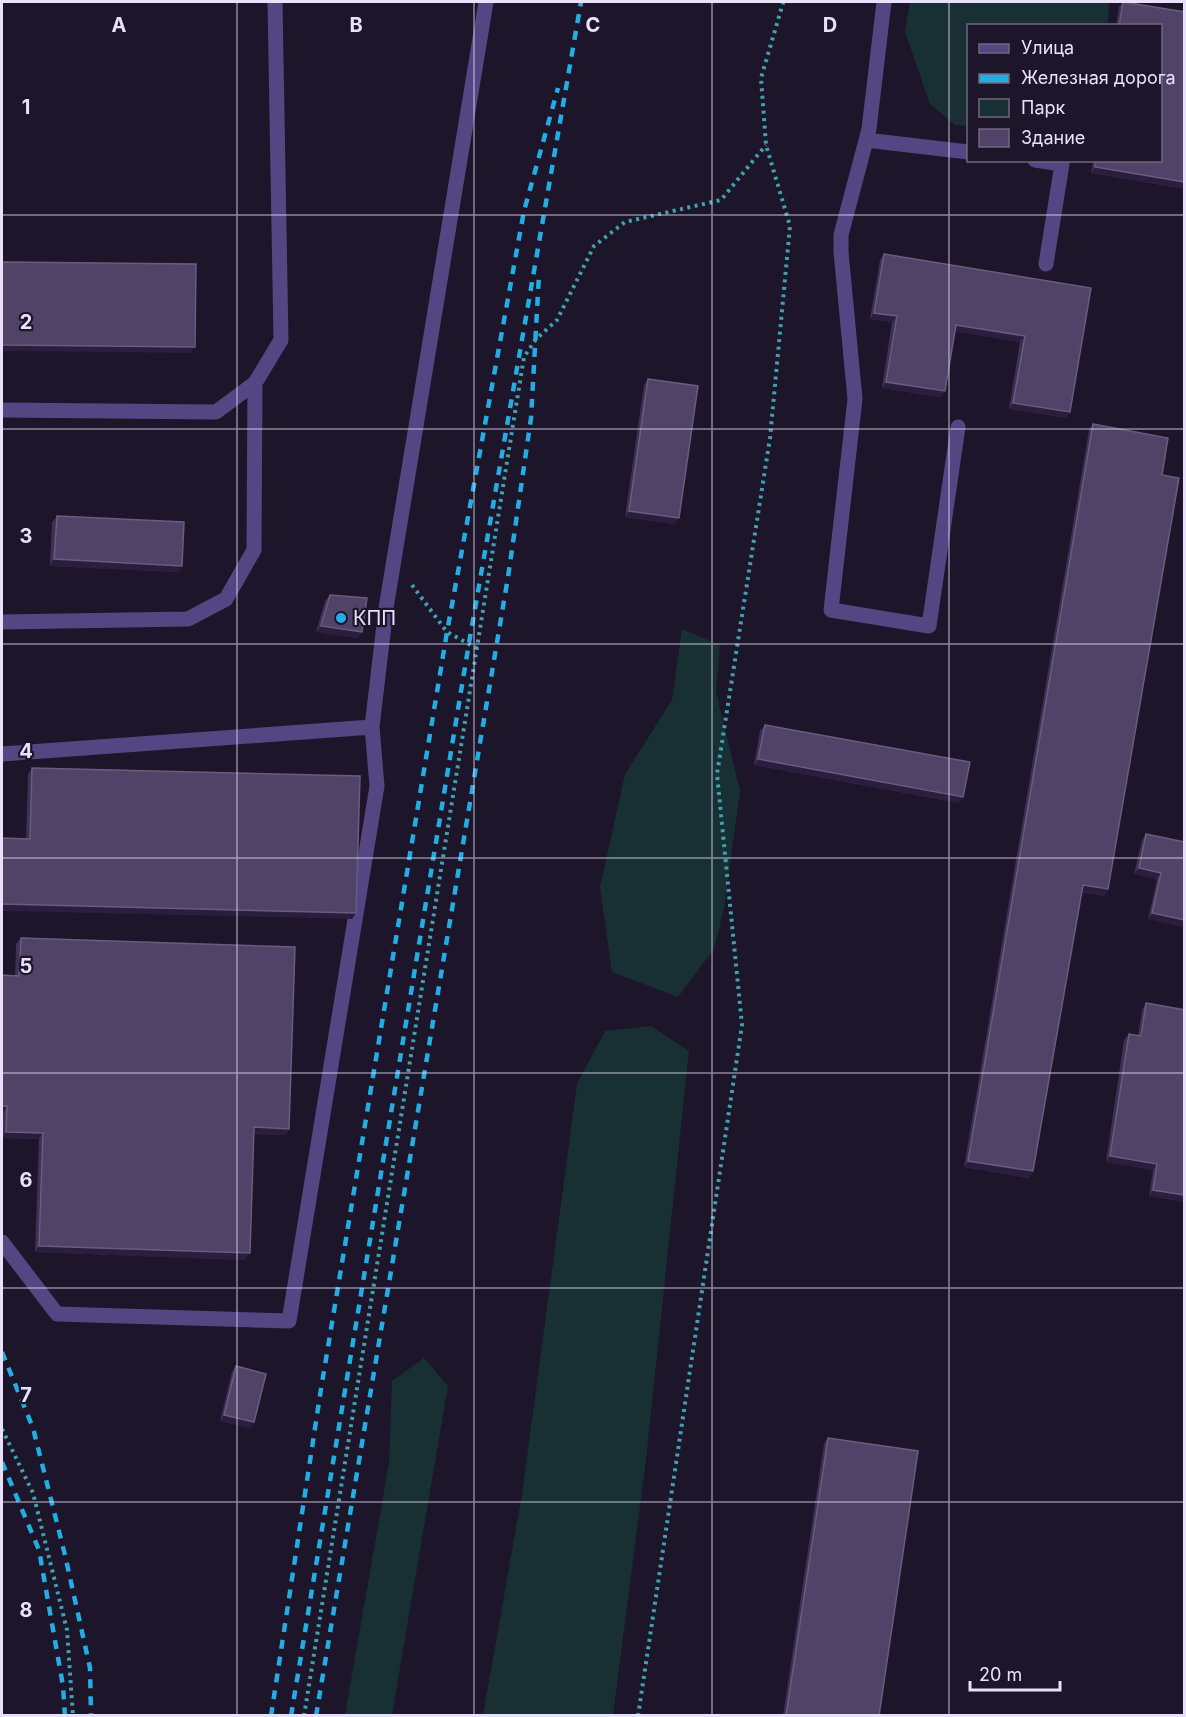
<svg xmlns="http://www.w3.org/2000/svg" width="1186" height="1717" font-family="Inter,sans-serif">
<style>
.green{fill:#182f33}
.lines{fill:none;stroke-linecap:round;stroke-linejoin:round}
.path{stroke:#40a1b0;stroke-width:4;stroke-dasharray:3 4.5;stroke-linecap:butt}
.minor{stroke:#544683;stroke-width:15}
.rail{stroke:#24ace4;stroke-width:4.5;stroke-dasharray:9 8;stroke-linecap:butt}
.wall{fill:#3f3055}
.shaded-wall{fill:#2a1d3d}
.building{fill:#514367;stroke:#695c7e;stroke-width:1.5}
.grid{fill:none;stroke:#e9e1fb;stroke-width:1.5;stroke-opacity:0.55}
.poi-dot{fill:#24ace4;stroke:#1d152a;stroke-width:2}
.labels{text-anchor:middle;stroke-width:4.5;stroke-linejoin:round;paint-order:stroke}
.poi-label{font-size:20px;fill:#e9e1fb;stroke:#1d152a;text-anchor:start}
.grid-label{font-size:20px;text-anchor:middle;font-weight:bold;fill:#e9e1fb;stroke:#1d152a;stroke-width:4.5;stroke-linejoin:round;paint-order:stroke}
</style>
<rect width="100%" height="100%" fill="#1d152a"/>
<path class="green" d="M910 2H1109L1108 25 968 26V126L955 125 930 104 905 32Z
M682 629 720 645 716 692 740 791 724 908 714 949 678 997 612 972 600 887 625 774 672 700Z
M651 1026 689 1051 646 1460 613 1715H483L522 1494 577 1084 605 1031Z
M424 1358 448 1386 392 1715H345L389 1463 392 1381Z"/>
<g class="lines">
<path class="path" d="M412 585 447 632 478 649
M2 1429 33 1493 67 1630 73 1716
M304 1716 524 357 536 339 557 320 594 246 625 222 721 200 766 145
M638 1716 742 1025 717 774 770 438 790 226 766 145 761 78 783 3 785 2"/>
<path class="minor" d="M884 2 869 129 841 235V252L855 399 831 610 929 626 958 427
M866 140 968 152
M1035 160 1062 164 1046 264
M2 410 216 412 255 383 281 340 275 2
M2 622 188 619 226 599 254 550 255 383
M2 754 372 727 386 608 486 2
M2 1242 57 1314 289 1321 377 786 372 727"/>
<path class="rail" d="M2 1352 33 1428 65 1555 90 1668 91 1716
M2 1462 39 1550 63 1686 65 1716
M271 1716 321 1389 447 632 524 211 558 88
M291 1716 469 643 581 2
M316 1716 508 577 531 418 539 275"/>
</g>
<path class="wall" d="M1123 2 1185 12V189L1091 173 1093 160H1161V26H1116L1119 7Z
M884 254 1091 288 1070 412 1066 418 1009 409 1020 342 955 331 945 391 940 397 882 388 892 322 870 319 880 260Z
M648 379 674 524 625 517 644 385Z
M1093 424 1162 475 1108 889 1104 896 1081 892 1033 1171 1029 1178 964 1167 1089 430Z
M57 516 182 566 178 572 50 566 52 522Z
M330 595 358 638 316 632 325 601Z
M765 725 959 803 754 765 760 731Z
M32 768 356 913 352 919 26 839 28 774Z
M1146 834 1185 842V927L1148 919 1157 879 1134 874 1142 840Z
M21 938 289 1129 285 1135 254 1134 245 1260 35 1252 39 1139 2 1138 3 1112H2V975L15 976 16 944Z
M1146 1003 1185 1010V1202L1149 1196 1153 1170 1106 1162 1124 1040 1129 1034 1138 1036 1142 1010Z
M236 1366 254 1422 250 1428 220 1421 232 1372Z
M828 1438 879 1716H783L824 1444Z"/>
<path class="shaded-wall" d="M1095 167 1185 182V189L1091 173Z
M874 313 897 316 892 322 870 319Z
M956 325 1025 336 1020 342 952 331Z
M2 345 195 347 190 353 2 351Z
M886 382 945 391 940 397 882 388Z
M1013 403 1070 412 1066 418 1009 409Z
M629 511 679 518 674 524 625 517Z
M54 559 182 566 178 572 50 566Z
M321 626 362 632 358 638 316 632Z
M758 759 963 797 959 803 754 765Z
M1139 868 1161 873 1157 879 1134 874Z
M1083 885 1108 889 1104 896 1078 891Z
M2 904 356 913 352 919 2 911Z
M1152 913 1185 920V927L1148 919Z
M2 1106H7L3 1112H2Z
M254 1127 289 1129 285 1135 250 1133Z
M6 1132 43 1133 39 1139 2 1138Z
M1110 1156 1157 1164 1153 1170 1106 1162Z
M968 1161 1033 1171 1029 1178 964 1167Z
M1153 1190 1185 1195V1202L1149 1196Z
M39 1246 250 1253 245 1260 35 1252Z
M224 1415 254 1422 250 1428 220 1421Z"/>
<path class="building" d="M1123 2 1185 12V182L1095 167 1096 160H1161V26H1119Z
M884 254 1091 288 1070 412 1013 403 1025 336 956 325 945 391 886 382 897 316 874 313Z
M2 262 196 264 195 347 2 345Z
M648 379 698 386 679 518 629 511Z
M1093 424 1168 438 1162 475 1179 478 1108 889 1083 885 1033 1171 968 1161Z
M57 516 184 522 182 566 54 559Z
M330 595 367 598 362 632 321 626Z
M765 725 970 762 963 797 758 759Z
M32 768 360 776 356 913 2 904V838L30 839Z
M1146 834 1185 842V920L1152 913 1161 873 1139 868Z
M21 938 295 947 289 1129 254 1127 250 1253 39 1246 43 1133 6 1132 7 1106H2V975L19 976Z
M1146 1003 1185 1010V1195L1153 1190 1157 1164 1110 1156 1129 1034 1141 1036Z
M236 1366 266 1374 254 1422 224 1415Z
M828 1438 918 1451 879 1716H786Z"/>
<path class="grid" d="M237 2V1716M474 2V1716M712 2V1716M949 2V1716M2 215H1184M2 429H1184M2 644H1184M2 858H1184M2 1073H1184M2 1288H1184M2 1502H1184"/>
<circle class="poi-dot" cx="341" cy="618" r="6"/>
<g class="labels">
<g class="poi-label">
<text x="353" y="625">КПП</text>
</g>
</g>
<g class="grid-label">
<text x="119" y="32">A</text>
<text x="356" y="32">B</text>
<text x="593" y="32">C</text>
<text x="830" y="32">D</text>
<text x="26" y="114">1</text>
<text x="26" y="329">2</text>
<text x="26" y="543">3</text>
<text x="26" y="758">4</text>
<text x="26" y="973">5</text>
<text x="26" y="1187">6</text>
<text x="26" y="1402">7</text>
<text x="26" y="1617">8</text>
</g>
<rect width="1186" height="1717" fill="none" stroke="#e9e1fb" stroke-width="6"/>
<rect x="967" y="24" width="195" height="138" fill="#1d152a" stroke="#6f677e" stroke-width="1.5"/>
<rect x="979" y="44" width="30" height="9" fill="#544683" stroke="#6f677e" stroke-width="1.5"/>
<text x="1021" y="54" font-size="18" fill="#e9e1fb">Улица</text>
<rect x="979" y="74" width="30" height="9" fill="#24ace4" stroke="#6f677e" stroke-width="1.5"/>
<text x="1021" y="84" font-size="18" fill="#e9e1fb">Железная дорога</text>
<rect x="979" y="99" width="30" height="18" fill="#182f33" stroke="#6f677e" stroke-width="1.5"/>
<text x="1021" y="114" font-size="18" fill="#e9e1fb">Парк</text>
<rect x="979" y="129" width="30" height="18" fill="#514367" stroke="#6f677e" stroke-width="1.5"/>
<text x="1021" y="144" font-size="18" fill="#e9e1fb">Здание</text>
<path d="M970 1681v9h90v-9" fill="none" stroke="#e9e1fb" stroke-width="3"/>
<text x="979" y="1681" font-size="18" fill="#e9e1fb" stroke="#1d152a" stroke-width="4.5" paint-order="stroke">20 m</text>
</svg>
